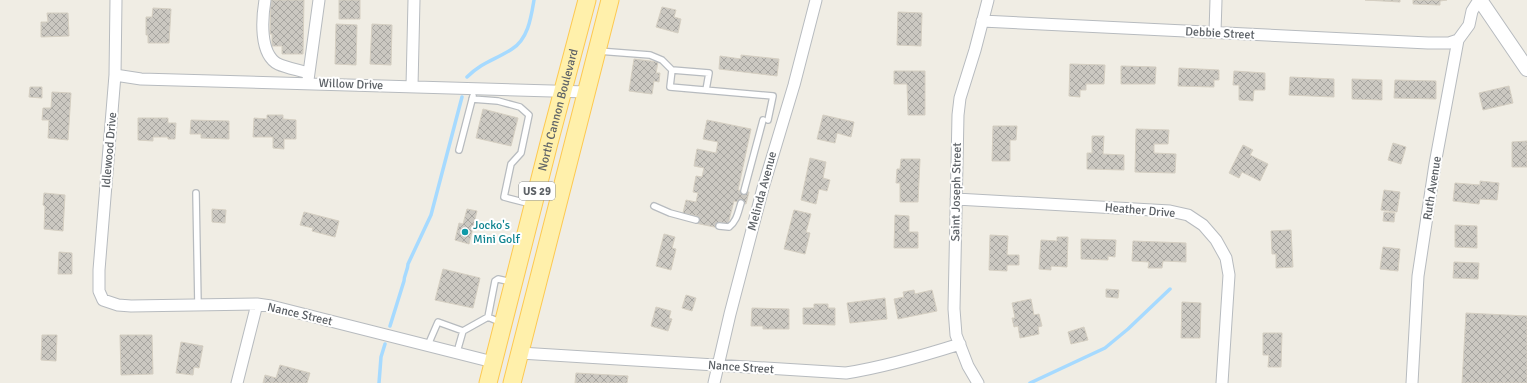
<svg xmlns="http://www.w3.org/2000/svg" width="1527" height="383" font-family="Signika,sans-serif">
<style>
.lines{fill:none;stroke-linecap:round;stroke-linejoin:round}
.stream{stroke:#a6daff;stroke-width:3.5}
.building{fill:url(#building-cross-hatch);stroke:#d5cfc2}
.service-casing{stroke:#b7bbbf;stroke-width:8}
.minor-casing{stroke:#b7bbbf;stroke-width:13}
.tertiary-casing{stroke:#b7bbbf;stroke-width:16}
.primary-casing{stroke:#fdc951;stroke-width:19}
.service{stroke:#fff;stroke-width:5.5}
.minor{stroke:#fff;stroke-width:11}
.tertiary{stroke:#fff;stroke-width:14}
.primary{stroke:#fff0ab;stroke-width:17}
.culture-dot{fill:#0f9aa8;stroke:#fff;stroke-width:1.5}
.labels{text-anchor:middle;stroke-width:4;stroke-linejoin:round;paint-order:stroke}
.shield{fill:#fff;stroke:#8d9094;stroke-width:1}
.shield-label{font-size:11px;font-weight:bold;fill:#5c6166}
.street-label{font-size:12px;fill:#5c6166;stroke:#fff}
.culture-label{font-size:12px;fill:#0d838f;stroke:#fff;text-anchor:start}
</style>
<defs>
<pattern id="building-cross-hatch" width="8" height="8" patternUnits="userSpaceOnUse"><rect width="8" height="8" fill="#cbc8c1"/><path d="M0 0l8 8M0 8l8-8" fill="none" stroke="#a8a6a1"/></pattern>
</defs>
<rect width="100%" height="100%" fill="#f0ede4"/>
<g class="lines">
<path class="stream" d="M467 77C482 62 495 60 512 49 528 39 531 18 534 0
M390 326 404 281C404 275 408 270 408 264L431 215 462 97
M379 383 381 357 385 344
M1030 383 1105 348 1128 329 1170 289"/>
</g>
<path class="building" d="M271 0H304L303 54H282V46H272V34H270Z
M339 0H360V19H339Z
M1365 0H1400V2Z
M1413 0H1447L1440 1V5L1413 4Z
M662 7 676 10 674 17 681 19 678 33 656 27Z
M153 8 171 9 169 43H148V35H146V17H152Z
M898 12 922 13 921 46 897 45Z
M47 13H68L69 36 41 37V22H48Z
M336 24 357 25 356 65 335 64Z
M372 24 392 25 391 65 370 64Z
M741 55 779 59 777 76 719 69 720 56 741 59Z
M634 59 658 62 656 73H660L659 82 654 81 652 94 629 91Z
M1070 64 1105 65 1104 84H1086V90H1080V97L1069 96Z
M1121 66 1156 67 1155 84H1121Z
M1179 68 1219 70V80H1214V87L1178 86Z
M894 71H925V115H908L907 84H894Z
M1234 71 1265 73V90H1254L1253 101 1239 100V85H1233Z
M1290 77 1334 79V97L1289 95Z
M1352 79 1382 80V100L1352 99Z
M1395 80 1436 81V99L1394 98Z
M1509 86 1513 103 1483 110 1479 93Z
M30 87H42V98L29 97Z
M52 92 71 93 68 140 48 138 49 120H42L43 108H51Z
M483 109 518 118 511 146 476 138Z
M267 115H283V119L296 120V139H284V149L273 148V137H253L254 118 267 119Z
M823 115 854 122 851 137 837 133 835 143 817 139Z
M138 118H168V123H176L175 139H168V137H153V141L138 140Z
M191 120 229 121V139L201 138V134H190Z
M707 120 751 129 738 190 749 192 746 204 734 201 728 224 720 222 719 228 695 223 697 216 683 213 686 200 696 202 698 193 693 192 696 176 702 177 704 168 694 166 697 149 716 153 718 142 703 139Z
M993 126H1017L1016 140H1010V161H992Z
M1136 129 1169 130 1168 144H1154V153L1176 154 1175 173 1135 172Z
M1092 136H1104L1103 154 1124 155V170L1087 169V153H1092Z
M1527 141V167H1512V142Z
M1393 143 1406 147 1401 164 1388 160Z
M1243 145 1253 150 1250 155 1268 164 1260 181 1242 172 1239 178 1229 173Z
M810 158 826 162 823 178 830 180 827 191 819 189 816 204 801 200Z
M901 159H920L918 202H900V183H896L897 169H900Z
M1480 181 1499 183 1497 200 1480 199 1479 204 1453 201 1455 183 1480 185Z
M1384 190 1400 192 1397 212 1381 210Z
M44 193 65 195 63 231 44 229 45 206 43 205Z
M212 209 226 210 225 223 212 222Z
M467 209 477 211 469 244 455 240 459 223 463 224Z
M794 210 811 214 806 232 810 233 805 254 784 249Z
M304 212 339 221 335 237 312 231 313 228 300 225Z
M1384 212 1395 213 1394 222 1383 221Z
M895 215 909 216V232H918V248H894Z
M1455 225 1477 226V248L1455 247Z
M1291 230 1293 267 1276 268V254H1272L1271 231Z
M664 234 675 237 672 248 676 249 671 270 656 266Z
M990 235 1008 236 1007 255H1019V265H1007V271L989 270Z
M1057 237H1068L1067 267 1051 266V270L1039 269 1041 240 1057 241Z
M1081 239 1116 240 1115 257 1108 256V260L1081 259Z
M1133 241 1186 243V262L1163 261 1162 268H1148L1149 262 1132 261Z
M1383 247 1400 249 1398 271 1380 269Z
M59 252 72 253V274H58Z
M1454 262 1479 263 1478 279 1453 278Z
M443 269 480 278 473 308 435 300Z
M1106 289 1119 290 1118 298 1106 297Z
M914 290 915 294 932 290 937 311 898 319 894 299 904 297 903 292Z
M686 295 696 298 692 311 682 308Z
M885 298 887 319 850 323 847 303Z
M1031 299 1034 315 1039 314 1042 326 1038 327 1039 334 1020 338 1018 326 1014 327 1012 318H1015L1012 303Z
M1182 302 1201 303 1200 338H1181Z
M814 304H828V308H835V325L803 324V308H814Z
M656 307 671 311 669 318 672 319 668 331 651 326Z
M752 308 789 309V329H763V326H751Z
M1466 313 1527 316V383H1462Z
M1084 327 1088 340 1071 344 1068 332Z
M1263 333H1282L1281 367H1268L1269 355H1263Z
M42 335H57L56 361 41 360Z
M120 335H152L153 374 121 375Z
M181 342 203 346 199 368 194 367 193 375 176 373Z
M280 365 310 373 307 383H263L265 375 276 378Z
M576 373 628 376 627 383H575Z"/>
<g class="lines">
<defs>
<path id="service" d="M598 51 650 55 662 60 672 70
M706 90 709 73 672 70 670 87 773 96 768 120
M472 99 498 101 520 107 529 115 521 153 511 164 504 197 531 204
M459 150 473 96
M744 191 763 120
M196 193 198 305
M654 206 670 213 696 220
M719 226 729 227C737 221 738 212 741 203
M502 323 488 317 495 281 498 279 512 282
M428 345 438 322 463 331
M457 352 463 331 488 317"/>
<path id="minor" d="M116 0 115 75 99 270V291L103 300 118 305 131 306 257 304 271 306 493 362
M265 0C262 18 259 54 278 64 287 68 299 70 308 73
M982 21 1428 43H1449L1458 40
M1215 32 1216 0
M115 75 141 79 587 92
M308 80 319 0
M412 86 414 0
M956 199 1170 211 1188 215 1203 225 1216 240 1226 258 1229 275 1222 383
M520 353 846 373C885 367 922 356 960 344
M237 383 257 304
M714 383 730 314 763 188 794 85 816 0
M978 383 968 366 956 335 954 309 958 115 960 98 975 50 988 0
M1412 383 1418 276 1435 164 1458 40 1469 25 1472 11 1479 0"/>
<path id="tertiary" d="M1480 0 1527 69"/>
<g id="primary">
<path id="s1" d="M488 383 549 143 587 0"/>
<path d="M512 383 610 0"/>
</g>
</defs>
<use href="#service" class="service-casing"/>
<use href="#minor" class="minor-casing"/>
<use href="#tertiary" class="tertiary-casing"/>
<use href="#primary" class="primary-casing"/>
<use href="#service" class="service"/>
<use href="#minor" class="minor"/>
<use href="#tertiary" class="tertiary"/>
<use href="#primary" class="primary"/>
</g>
<circle class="culture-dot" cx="465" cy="232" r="4"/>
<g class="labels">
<rect class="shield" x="519" y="182" width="36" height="18" rx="3"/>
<g class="shield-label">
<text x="537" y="195">US 29</text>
</g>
<g class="street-label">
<text transform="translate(1220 33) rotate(3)" y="4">Debbie Street</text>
<text transform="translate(351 84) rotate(2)" y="4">Willow Drive</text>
<text dy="4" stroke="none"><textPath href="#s1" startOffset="282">North Cannon Boulevard</textPath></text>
<text transform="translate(109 150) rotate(-85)" y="4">Idlewood Drive</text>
<text transform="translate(1432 188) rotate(-81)" y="4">Ruth Avenue</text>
<text transform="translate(762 191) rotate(-75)" y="4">Melinda Avenue</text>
<text transform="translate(956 192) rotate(-89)" y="4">Saint Joseph Street</text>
<text transform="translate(1140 210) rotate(5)" y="4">Heather Drive</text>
<text transform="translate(300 314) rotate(13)" y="4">Nance Street</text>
<text transform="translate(741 367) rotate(4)" y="4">Nance Street</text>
</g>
<g class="culture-label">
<text x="473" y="229">Jocko's<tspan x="473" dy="14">Mini Golf</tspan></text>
</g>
</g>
</svg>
